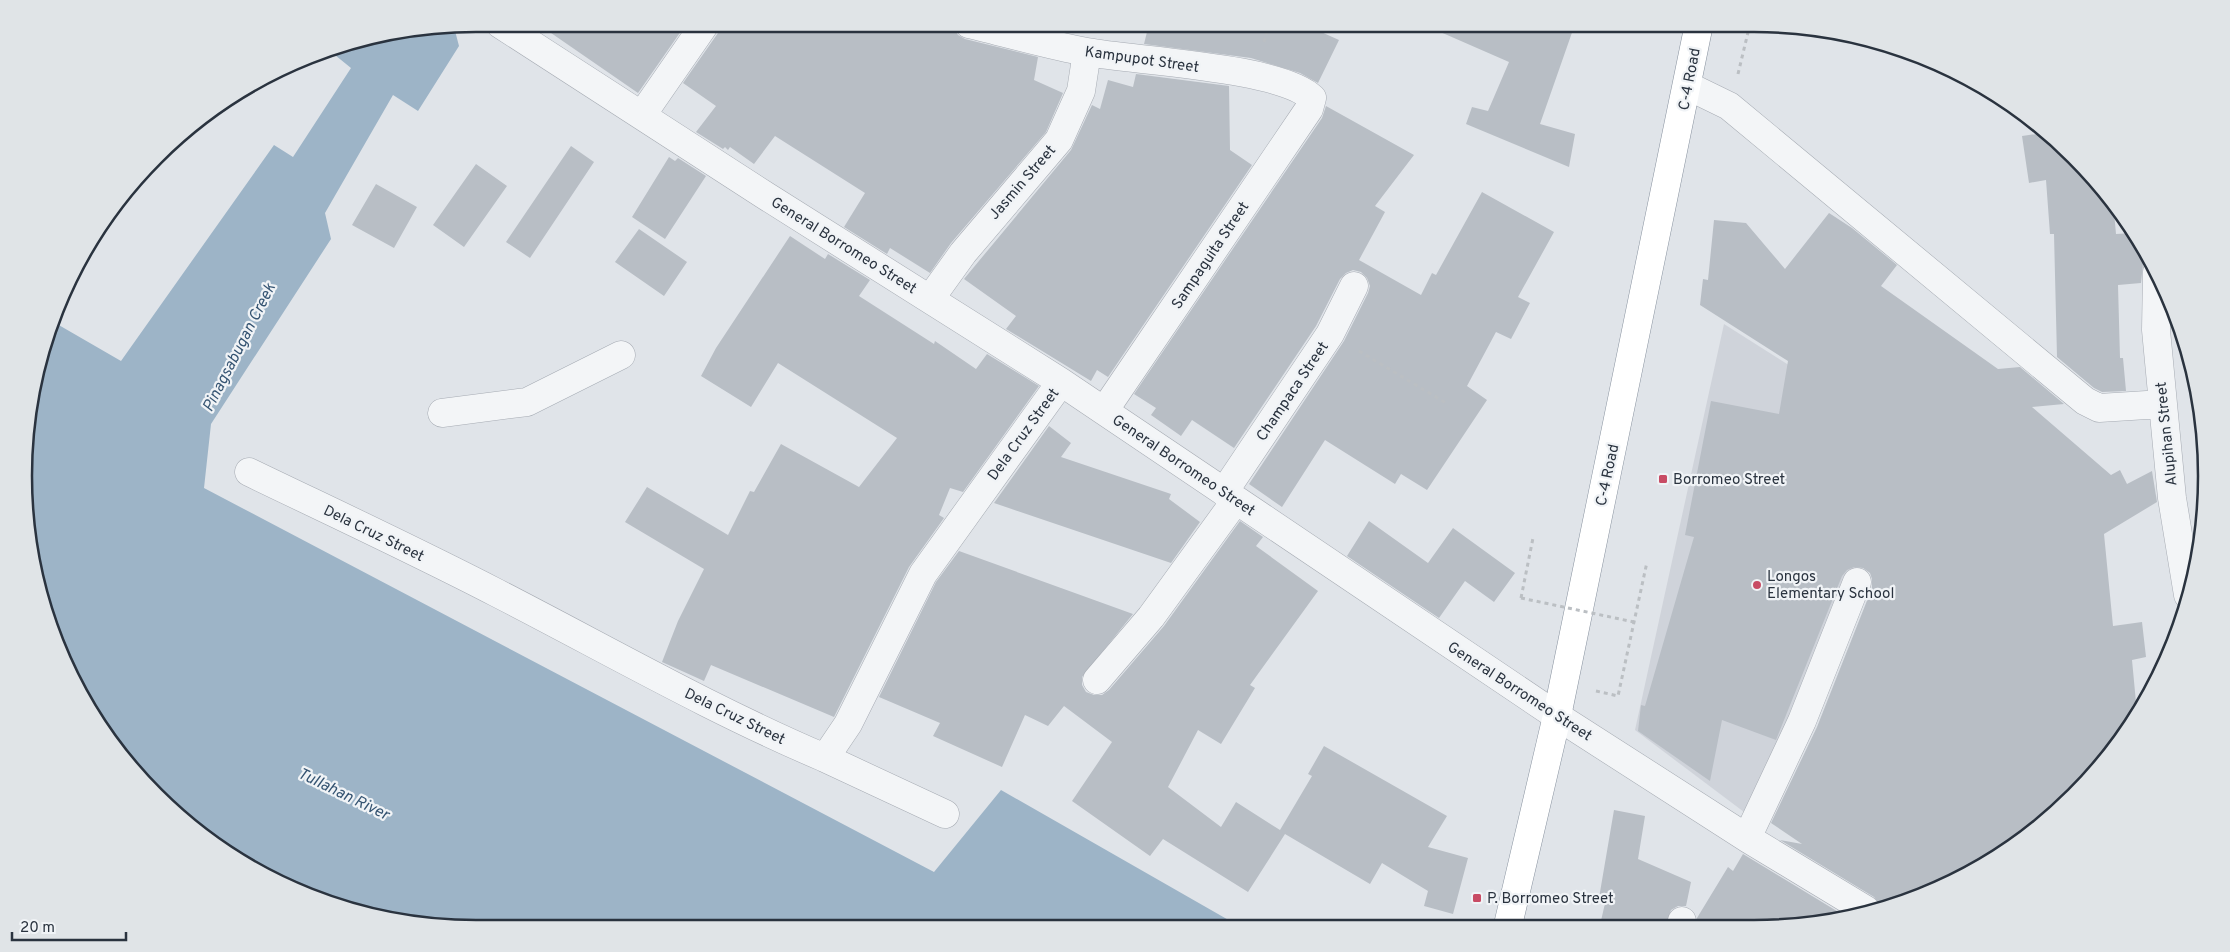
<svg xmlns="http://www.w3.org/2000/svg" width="2230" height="952" font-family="Overpass,sans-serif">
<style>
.built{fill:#cfd3da}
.water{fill:#9db4c7}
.building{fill:#b8bec5}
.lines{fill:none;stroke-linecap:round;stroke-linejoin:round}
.minor-casing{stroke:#a6abb3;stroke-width:29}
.highway-casing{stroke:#88929f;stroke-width:29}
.path{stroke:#bbbfc3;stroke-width:3;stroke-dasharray:4 4;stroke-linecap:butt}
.minor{stroke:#f3f5f7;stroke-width:28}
.highway{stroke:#fff;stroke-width:28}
.path-bridge{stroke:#bbbfc3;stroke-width:3;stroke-dasharray:4 4;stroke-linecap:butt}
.poi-dot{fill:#c84b64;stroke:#f0f3f6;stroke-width:2}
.labels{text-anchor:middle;stroke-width:4.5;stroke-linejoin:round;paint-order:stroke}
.street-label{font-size:15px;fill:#2a333f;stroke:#f0f3f6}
.poi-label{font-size:15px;fill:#2a333f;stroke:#f0f3f6;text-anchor:start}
.water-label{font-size:16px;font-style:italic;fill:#355472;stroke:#f0f3f6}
.rim{fill:none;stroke:#2a333f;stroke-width:2.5}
</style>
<rect width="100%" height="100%" fill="#e0e4e9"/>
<path class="built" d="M1724 324 1909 441 1752 818 1635 730Z"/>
<path class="water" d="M454 27 459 46 418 111 393 95 325 213 331 239 211 424 204 488 934 872 1001 790 1239 926 476 928 330 904 250 868 178 816 84 702 32 564 24 476 32 388 57 324 121 361 274 145 293 157 351 68 330 51 332 48Z"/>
<path class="building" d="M538 24H686L638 93Z
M720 24H937L954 28 958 35 965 39 1038 57 1034 80 1063 93 1046 132 951 243 930 273 890 248 887 254 844 227 865 193 775 136 754 164 730 147 728 150 725 147 723 149 696 132 716 106 683 83 718 33Z
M1149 24H1295L1310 27 1339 40 1318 83 1300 73 1251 58 1144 44Z
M1422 24H1575L1540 124 1575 134 1569 167 1466 124 1472 107 1488 111 1509 62Z
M1136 74 1229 86 1230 150 1252 165 1108 377 1097 370 1091 381 1006 329 1016 316 964 279 1071 150 1092 105 1100 109 1108 80 1133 87Z
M1326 106 1414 155 1375 206 1385 212 1359 260 1421 295 1432 273 1436 275 1482 192 1554 232 1518 297 1530 303 1511 339 1496 332 1467 386 1487 400 1427 490 1401 474 1395 484 1325 440 1282 507 1249 484 1344 341 1368 293 1370 286 1367 278 1361 272 1353 270 1346 273 1340 279 1316 326 1234 448 1192 420 1181 436 1151 415 1156 408 1134 394 1322 118Z
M2043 130 2052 136 2113 201 2116 234 2133 233 2149 259 2143 264 2141 283 2118 285 2120 358H2123L2126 391 2102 392 2094 388 2057 357 2054 234H2050L2046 180 2029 183 2022 136 2044 133Z
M571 146 594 162 530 258 506 242Z
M669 157 675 161 678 158 706 176 665 239 632 217Z
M476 164 507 186 464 247 433 225Z
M376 184 417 207 394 248 352 225Z
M1829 213 1852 228 1897 265 1881 286 1998 369 2020 367 2064 404 2032 407 2111 475 2120 470 2127 484 2152 471 2157 502 2104 534 2113 626 2142 622 2146 657 2132 660 2137 713 2130 727 2052 816 1927 894 1881 906 1874 897 1780 840 1802 844 1771 823 1817 727 1872 588V579L1870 573 1863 568 1854 567 1847 570 1842 576 1776 740 1722 720 1710 781 1638 731 1641 705 1645 706 1694 537 1685 535 1711 401 1779 414 1788 361 1700 305 1703 279 1708 280 1714 220 1746 223 1785 269Z
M639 229 687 262 664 296 615 262Z
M790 236 825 259 828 254 870 280 859 296 934 344 935 341 976 369 987 354 1039 386 963 492 950 488 939 515 944 518 909 567 834 717 711 665 704 681 662 662 678 621 704 569 625 522 647 487 728 535 750 491 754 492 781 444 859 487 897 438 778 363 751 407 701 376 716 348Z
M1049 426 1071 443 1061 457 1171 494 1169 499 1200 522 1171 563 994 503Z
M1240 521 1263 537 1256 546 1318 591 1250 685 1255 688 1221 744 1198 730 1168 787 1221 827 1236 802 1280 830 1312 776 1308 774 1324 746 1447 816 1428 847 1468 858 1453 914 1424 906 1428 891 1382 863 1370 884 1285 834 1248 892 1163 839 1150 856 1072 801 1112 742 1064 706 1048 726 1025 715 1002 767 933 736 940 723 879 697 936 582 959 551 1133 614 1082 677V685L1086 692 1094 695H1102L1109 690 1164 626Z
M1369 521 1428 563 1453 528 1515 573 1494 602 1465 581 1439 618 1347 556Z
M1614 810 1645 816 1638 859 1691 882 1686 906H1678L1671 910 1666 925H1600L1606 899 1599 898Z
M1743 854 1845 916 1813 924 1697 925V918L1728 867 1733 871Z"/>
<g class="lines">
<defs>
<path id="minor" d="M500 24 766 196 1061 382 1557 716 1747 838 1866 910
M969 24C1008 33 1047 45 1087 52 1136 61 1281 67 1312 98L1309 109 1104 411
M1688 86 1729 106 2085 401 2099 408 2163 404
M642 115 705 24
M2157 272 2156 330 2163 404 2172 498 2188 595
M930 299 963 253 1059 140 1081 91 1087 52
M442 413 527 402 621 355
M249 472C332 512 416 551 497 593 606 649 712 710 825 758L848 724 923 574 1061 382
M1224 492 1330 334 1354 286
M1097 680 1151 617 1236 500
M825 758 945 814
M1747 838 1802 721 1857 582
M1681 925 1682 921"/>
<path id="highway" d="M1508 925 1557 716 1699 24"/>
</defs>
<use href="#minor" class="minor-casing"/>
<use href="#highway" class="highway-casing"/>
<path class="path" d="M1264 42 1269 24
M1738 74 1750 24
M1359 351 1446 403
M1521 598 1533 538
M1596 691 1618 696 1647 562"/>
<use href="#minor" class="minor"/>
<use href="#highway" class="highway"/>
<path class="path-bridge" d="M1521 598 1634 622"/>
</g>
<g class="poi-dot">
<rect x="1658" y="474" width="10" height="10" rx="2.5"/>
<circle cx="1757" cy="585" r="5"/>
<rect x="1472" y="893" width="10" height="10" rx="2.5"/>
</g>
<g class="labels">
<g class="street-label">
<text transform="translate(1142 59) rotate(8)" y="5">Kampupot Street</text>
<text transform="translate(1689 79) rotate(-79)" y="5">C-4 Road</text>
<text transform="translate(1022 182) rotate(-49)" y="5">Jasmin Street</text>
<text transform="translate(844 245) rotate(32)" y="5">General Borromeo Street</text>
<text transform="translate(1210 255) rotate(-56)" y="5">Sampaguita Street</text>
<text transform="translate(1292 391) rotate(-56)" y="5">Champaca Street</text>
<text transform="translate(1023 434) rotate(-54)" y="5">Dela Cruz Street</text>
<text transform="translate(2166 434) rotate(-96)" y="5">Alupihan Street</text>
<text transform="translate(1184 465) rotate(34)" y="5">General Borromeo Street</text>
<text transform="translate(1607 475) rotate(-78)" y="5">C-4 Road</text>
<text transform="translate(374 533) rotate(26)" y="5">Dela Cruz Street</text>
<text transform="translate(1520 691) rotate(33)" y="5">General Borromeo Street</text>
<text transform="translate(735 716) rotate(26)" y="5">Dela Cruz Street</text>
</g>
<g class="poi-label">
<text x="1673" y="484">Borromeo Street</text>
<text x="1767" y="581">Longos<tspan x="1767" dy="17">Elementary School</tspan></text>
<text x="1487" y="903">P. Borromeo Street</text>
</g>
<g class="water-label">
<text transform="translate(238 347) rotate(-63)" y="6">Pinagsabugan Creek</text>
<text transform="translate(344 793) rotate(26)" y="6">Tullahan River</text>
</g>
</g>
<path d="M0 0H2230V952H0ZM476 32H1754A444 444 0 0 1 2198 476V476A444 444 0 0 1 1754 920H476A444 444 0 0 1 32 476V476A444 444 0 0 1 476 32Z" fill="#e0e4e7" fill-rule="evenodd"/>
<path class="rim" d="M476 32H1754A444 444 0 0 1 2198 476V476A444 444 0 0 1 1754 920H476A444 444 0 0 1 32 476V476A444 444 0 0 1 476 32Z"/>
<path d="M12 932v8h114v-8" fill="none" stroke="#2a333f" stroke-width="2.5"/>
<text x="20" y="932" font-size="15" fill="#2a333f" stroke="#f0f3f6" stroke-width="4" paint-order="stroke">20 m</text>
</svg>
